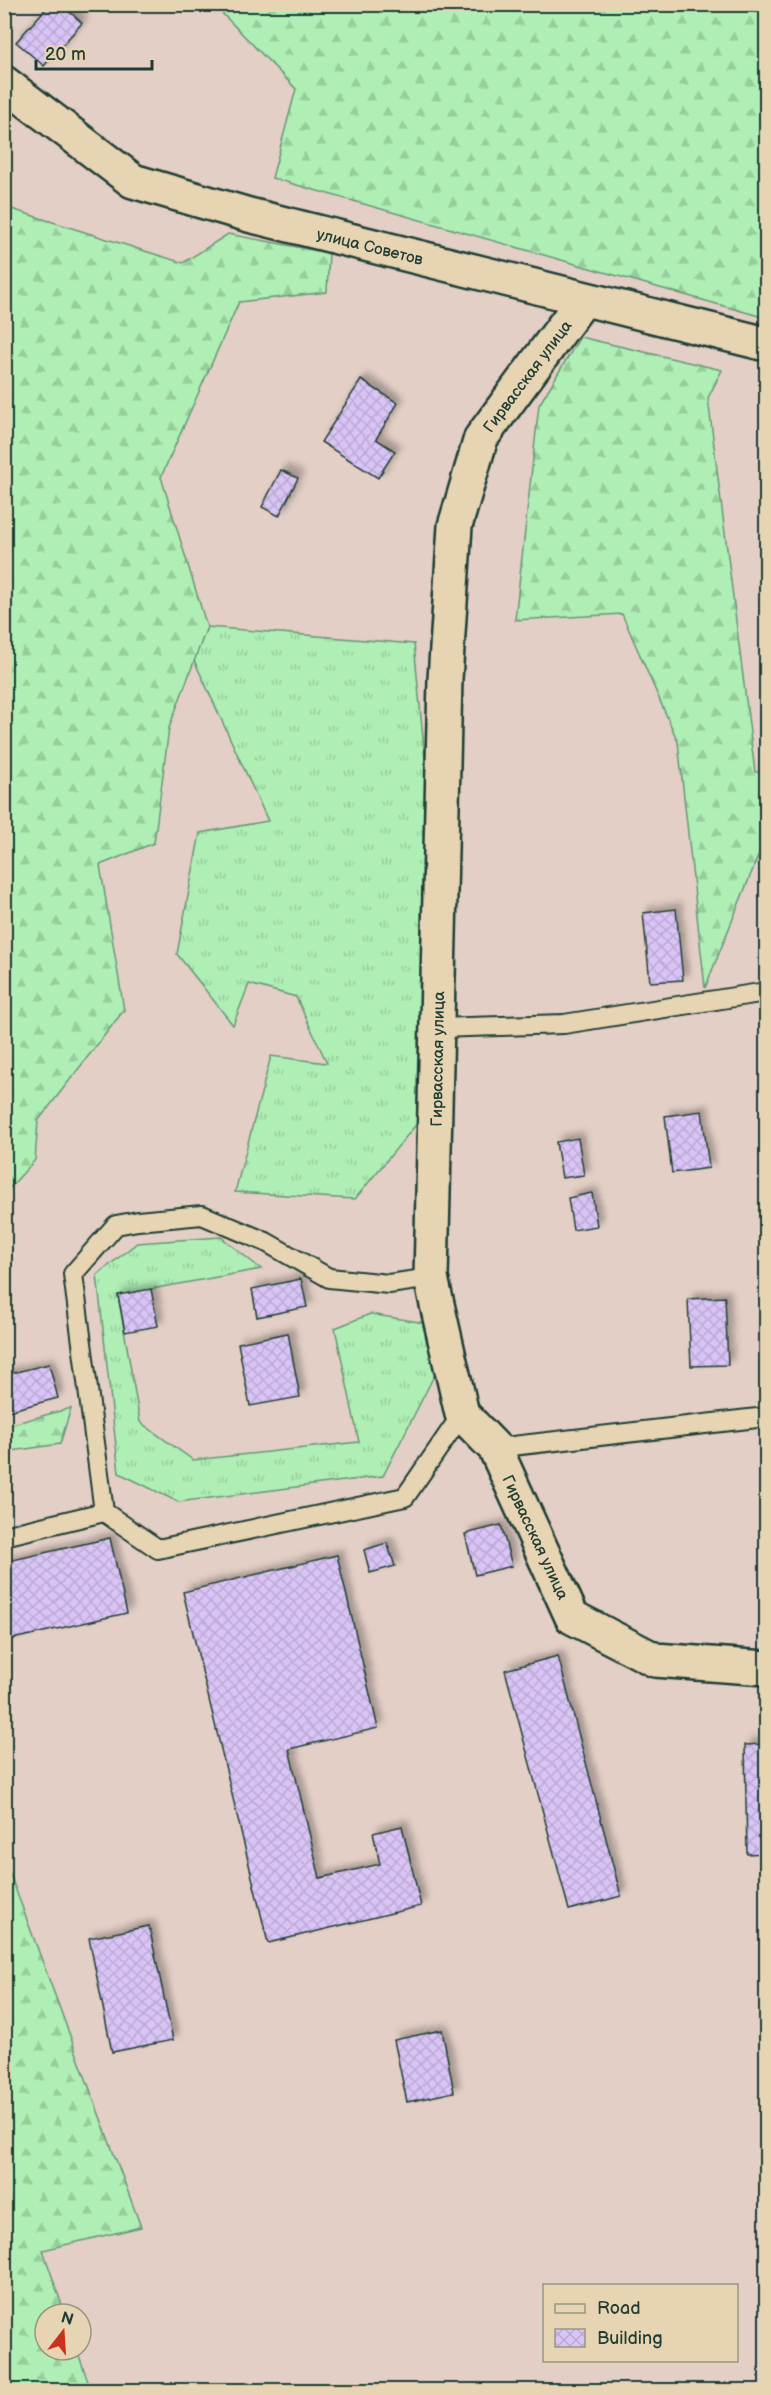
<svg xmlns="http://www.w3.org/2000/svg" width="771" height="2395" font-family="'Balsamiq Sans',sans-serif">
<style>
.grass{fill:url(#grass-tufts);stroke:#679674;stroke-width:1.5}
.forest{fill:url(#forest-firs);stroke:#679674;stroke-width:1.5}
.building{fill:url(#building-cross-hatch);stroke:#1f3d34;stroke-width:1.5;filter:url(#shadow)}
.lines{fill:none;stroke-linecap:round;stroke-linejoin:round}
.lane-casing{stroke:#1f3d34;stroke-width:22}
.street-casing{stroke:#1f3d34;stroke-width:38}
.lane{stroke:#e7d4b2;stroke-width:18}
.street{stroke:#e7d4b2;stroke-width:33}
.labels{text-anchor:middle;stroke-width:6;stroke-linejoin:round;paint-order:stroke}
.street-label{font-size:16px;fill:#1f3d34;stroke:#e7d4b2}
</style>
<defs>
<pattern id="grass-tufts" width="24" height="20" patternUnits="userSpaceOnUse" patternTransform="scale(1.5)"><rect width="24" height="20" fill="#afeeb5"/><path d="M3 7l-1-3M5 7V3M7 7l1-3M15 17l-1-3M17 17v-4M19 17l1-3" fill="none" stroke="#96cd9c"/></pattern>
<pattern id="forest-firs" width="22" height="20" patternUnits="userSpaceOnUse" patternTransform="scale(1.5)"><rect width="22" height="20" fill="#afeeb5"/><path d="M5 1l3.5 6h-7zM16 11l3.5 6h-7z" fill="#96cd9c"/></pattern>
<pattern id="building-cross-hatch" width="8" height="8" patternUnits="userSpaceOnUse" patternTransform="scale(1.5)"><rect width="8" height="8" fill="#d9c4f5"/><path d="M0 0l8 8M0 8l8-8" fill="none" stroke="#baa9d3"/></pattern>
<filter id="shadow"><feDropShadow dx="5.5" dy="-5.5" stdDeviation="3" flood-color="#0004"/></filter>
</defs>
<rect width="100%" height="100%" fill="#e3cfc6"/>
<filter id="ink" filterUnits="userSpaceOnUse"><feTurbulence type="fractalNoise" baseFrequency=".0167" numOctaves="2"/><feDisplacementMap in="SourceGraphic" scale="12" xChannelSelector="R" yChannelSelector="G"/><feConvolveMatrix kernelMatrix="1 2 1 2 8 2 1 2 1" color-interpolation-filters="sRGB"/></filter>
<g filter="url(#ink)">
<path class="grass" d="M207 627 414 644 433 843 419 1121 355 1199 235 1192 271 1056 327 1063 296 997 249 984 233 1025 177 954 200 833 268 821 194 660Z
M221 1237 261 1269 118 1295 140 1422 193 1460 359 1442 335 1328 370 1314 425 1323 436 1372 383 1476 178 1502 119 1473 97 1275 137 1243Z"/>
<path class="forest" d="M214 5H766V318L272 178 296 89Z
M5 207 183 263 228 234 329 253 327 292 239 302 161 477 207 627 169 728 154 843 100 865 124 1010 38 1121 35 1160 5 1193Z
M580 337 722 370 708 398 755 772H766V853L761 849 705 988 678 742 622 614 515 620 539 405Z
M71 1408 60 1444 5 1452V1426Z
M4 1858 141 2227 43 2250 65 2314H45V2350H77L91 2390H5Z"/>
<path class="building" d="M50 4H61L82 23 44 66 16 42Z
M361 380 398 403 376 439 395 451 378 478 321 442Z
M281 470 298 478 279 516 262 507Z
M676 909 683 980 650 982 643 913Z
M702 1111 709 1168 672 1173 665 1116Z
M578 1138 584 1175 562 1178 556 1142Z
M592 1193 597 1226 573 1230 568 1198Z
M301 1279 307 1307 257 1317 252 1289Z
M151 1289 158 1326 125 1332 118 1295Z
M725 1297 728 1365 691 1366 688 1299Z
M288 1333 300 1397 250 1406 238 1343Z
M49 1364 58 1398 4 1412V1375Z
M501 1525 512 1566 475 1575 465 1534Z
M110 1538 127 1613 4 1641V1562Z
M387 1543 395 1566 370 1573 364 1550Z
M337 1555 378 1728 289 1749 320 1878 380 1864 373 1833 402 1826 421 1906 268 1943 183 1592Z
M558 1656 621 1896 569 1910 505 1670Z
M766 1744V1853L747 1854 745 1745Z
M149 1926 173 2040 112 2052 89 1938Z
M442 2030 454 2092 407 2102 394 2040Z"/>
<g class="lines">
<defs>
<path id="lane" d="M437 1028 564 1024 766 992
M495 1448 766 1417
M104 1512 73 1274 116 1225 138 1221 202 1215 266 1242 329 1278 389 1284 431 1278
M4 1536 104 1512 158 1549 405 1497 462 1414"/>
<path id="street" d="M4 83 133 181 249 215 766 344
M583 300 481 438 455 526 445 679 431 1278 462 1414 495 1448 572 1617 655 1660 766 1668"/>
</defs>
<use href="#lane" class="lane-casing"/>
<use href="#street" class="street-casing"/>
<use href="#lane" class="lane"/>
<use href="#street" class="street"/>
</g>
</g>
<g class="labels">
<g class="street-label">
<text transform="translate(370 246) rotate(14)" y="6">улица Советов</text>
<text transform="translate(527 376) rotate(-53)" y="6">Гирвасская улица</text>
<text transform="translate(437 1059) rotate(-89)" y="6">Гирвасская улица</text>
<text transform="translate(536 1537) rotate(65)" y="6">Гирвасская улица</text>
</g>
</g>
<rect width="771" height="2395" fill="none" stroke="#e7d4b2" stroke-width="24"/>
<rect x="12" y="12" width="747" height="2371" fill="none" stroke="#1f3d34" stroke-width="2" filter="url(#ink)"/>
<rect x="543" y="2284" width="195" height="78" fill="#e7d4b2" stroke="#979880" stroke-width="1.5"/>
<rect x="555" y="2304" width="30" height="9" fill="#e7d4b2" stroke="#979880" stroke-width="1.5"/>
<text x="597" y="2314" font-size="18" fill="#1f3d34">Road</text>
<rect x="555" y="2329" width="30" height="18" fill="url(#building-cross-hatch)" stroke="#979880" stroke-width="1.5"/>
<text x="597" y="2344" font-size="18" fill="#1f3d34">Building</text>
<g transform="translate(63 2332) rotate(17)"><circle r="28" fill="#e7d4b2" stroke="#979880" stroke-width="1.5"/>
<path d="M0-4.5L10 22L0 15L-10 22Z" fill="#c8321e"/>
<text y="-9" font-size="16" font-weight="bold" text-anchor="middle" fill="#1f3d34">N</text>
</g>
<path d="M36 60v9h116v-9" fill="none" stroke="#1f3d34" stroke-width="3"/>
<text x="45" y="60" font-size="18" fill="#1f3d34" stroke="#e7d4b2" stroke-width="4.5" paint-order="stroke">20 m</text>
</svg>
